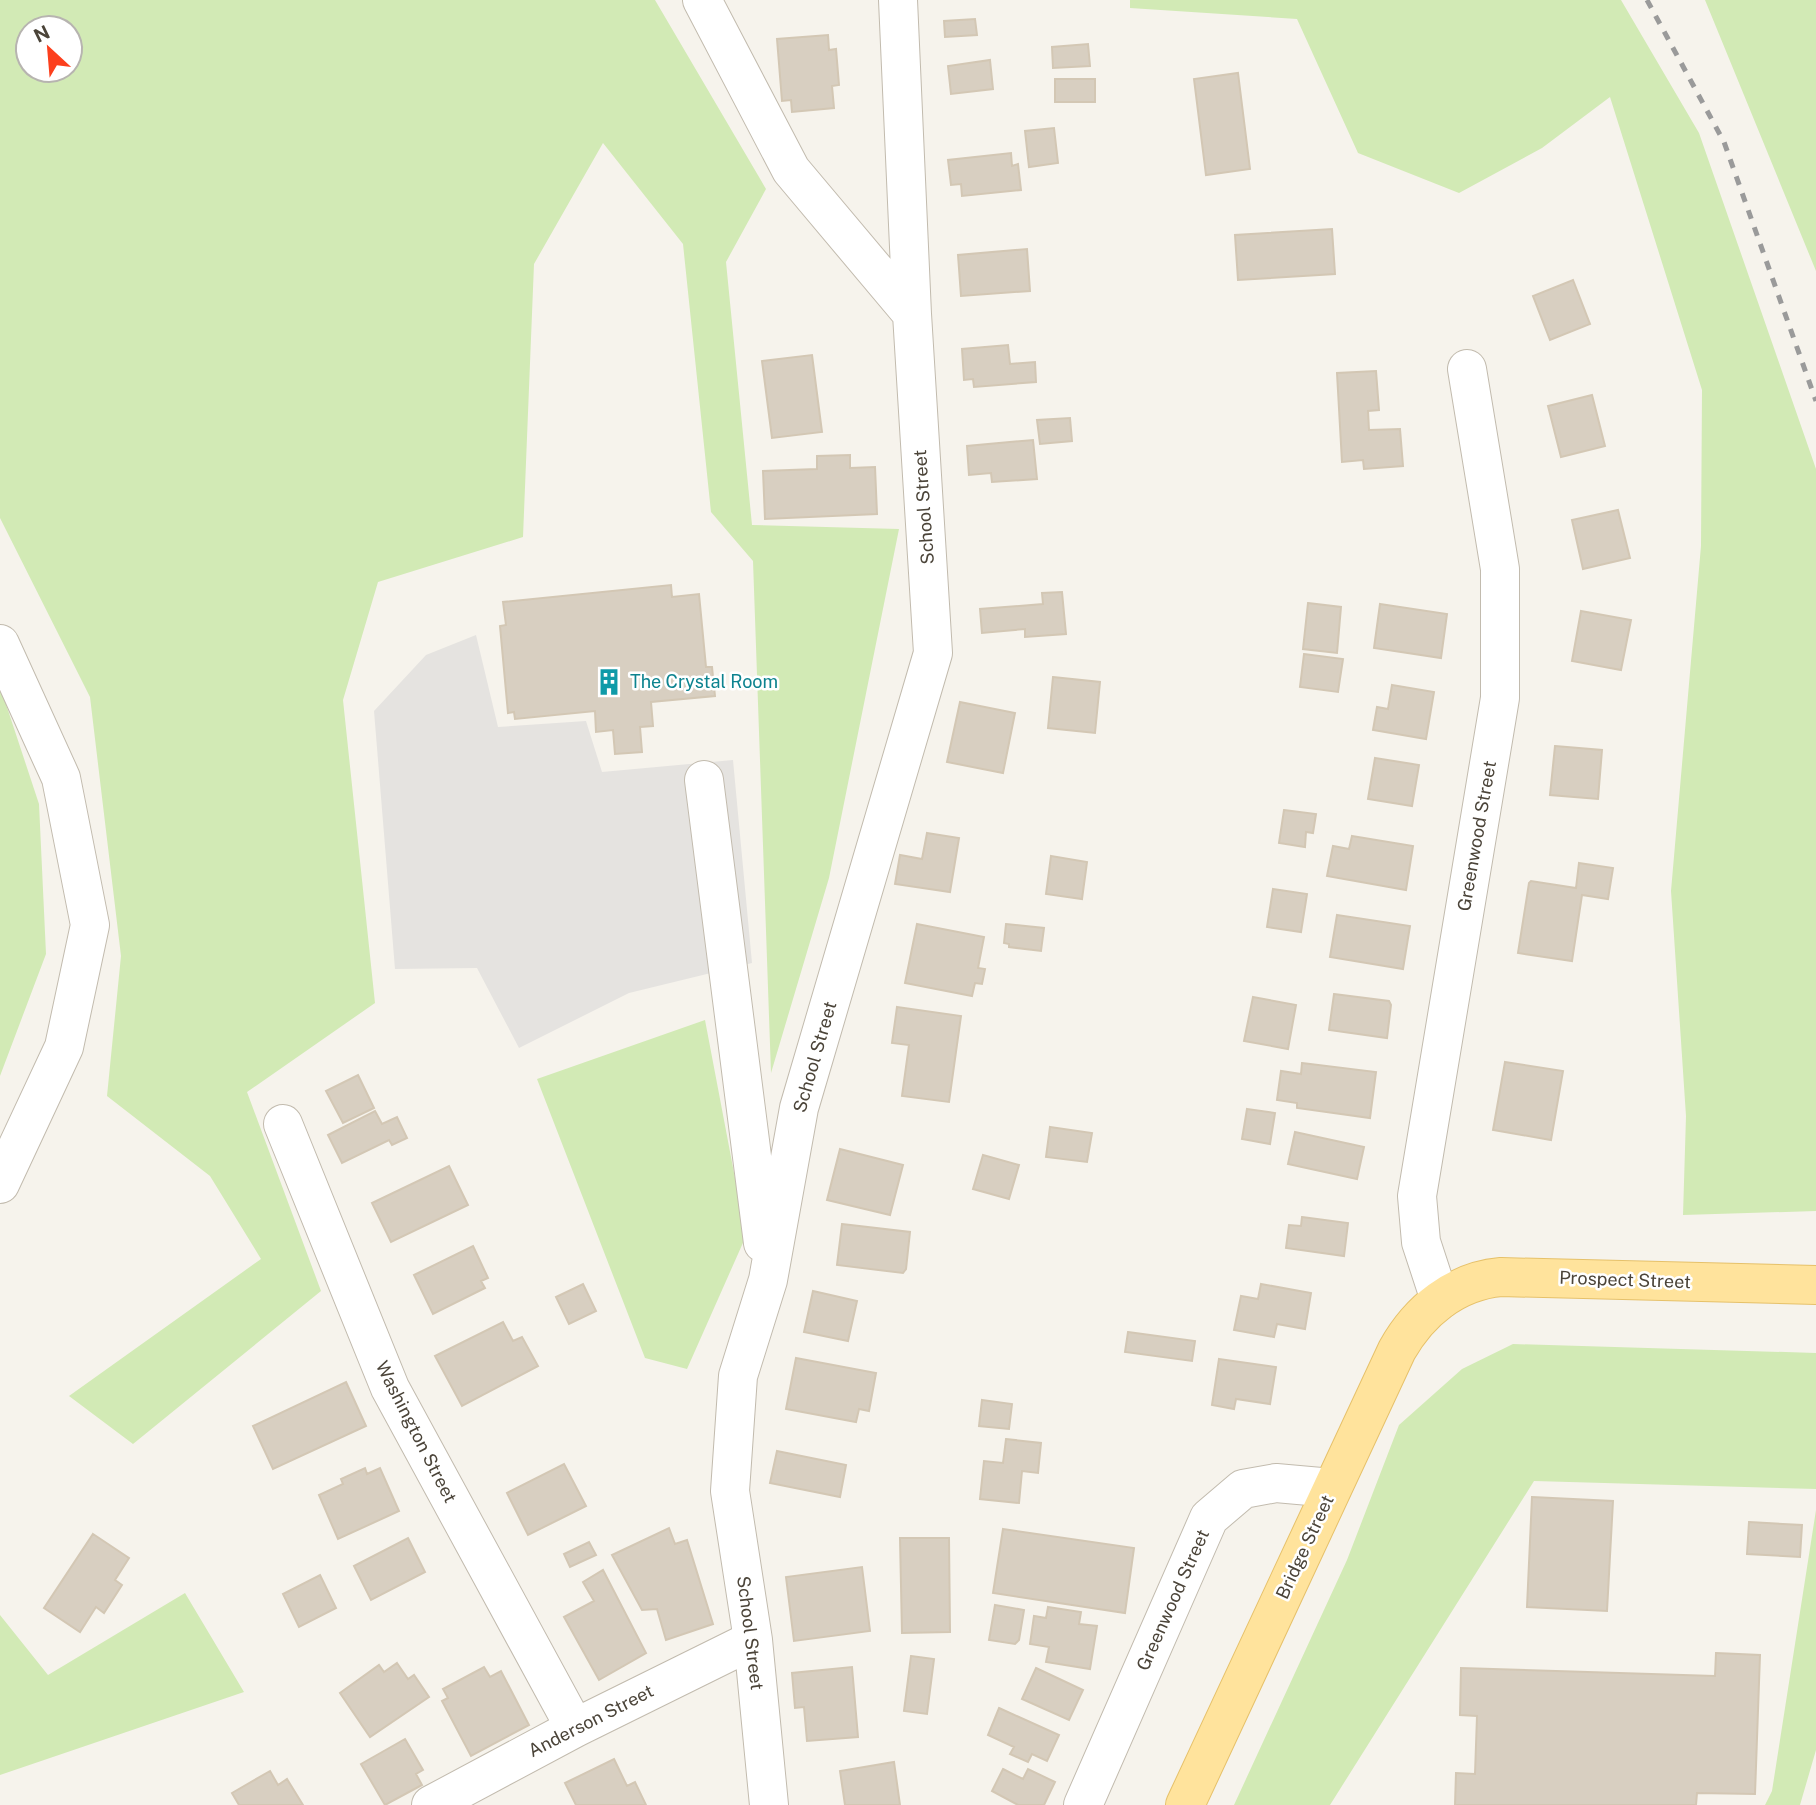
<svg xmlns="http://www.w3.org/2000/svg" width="1816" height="1805" font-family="'Public Sans',sans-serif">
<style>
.green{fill:#d2eab5;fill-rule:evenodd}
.parking{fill:#e5e3e0}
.building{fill:#d8cfc1;stroke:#d3c7b4;stroke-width:2}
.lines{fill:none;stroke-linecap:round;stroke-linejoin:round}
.minor-casing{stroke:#c2bbae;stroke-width:40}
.major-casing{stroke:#e6c16a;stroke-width:40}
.minor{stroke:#fff;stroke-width:38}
.major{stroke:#ffe39c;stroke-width:38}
.rail{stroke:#9a9a9a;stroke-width:5;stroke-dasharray:9 9;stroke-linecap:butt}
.labels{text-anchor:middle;stroke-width:5;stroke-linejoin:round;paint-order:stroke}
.street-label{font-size:18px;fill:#4b4439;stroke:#fff}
.culture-label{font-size:18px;fill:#0d838f;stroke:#fff;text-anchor:start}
</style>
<rect width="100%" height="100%" fill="#f6f3ec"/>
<path class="green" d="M0 0H655L766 189 726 262 752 525 899 529 829 878 771 1073 753 561 711 512 683 244 603 143 534 264 523 537 378 582 343 700 375 1003 247 1092 321 1291 133 1444 69 1396 261 1259 210 1176 107 1096 121 956 90 697 0 518ZM28 28H70V70H28Z
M1130 0H1621L1699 133 1816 469V1211L1683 1215 1686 1116 1671 891 1701 546 1702 390 1610 97 1542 148 1459 193 1358 153 1297 19 1130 8Z
M1705 0H1816V271Z
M0 686 39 804 46 954 0 1076Z
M705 1020 746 1236 687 1369 645 1358 537 1079Z
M1513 1344 1816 1353V1489L1534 1481 1330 1805H1234L1347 1560 1399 1425 1462 1369Z
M1816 1510V1750L1800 1805H1765L1772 1791Z
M185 1593 244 1692 0 1775V1615L48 1675Z"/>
<path class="parking" d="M476 635 498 727 586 721 602 772 733 760 752 963 629 993 519 1048 477 968 395 969 374 711 426 655Z"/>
<path class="building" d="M975 19 977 35 945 37 944 21Z
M828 35 829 50 836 49 839 85 832 86 834 108 792 112 791 100 782 101 777 39Z
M1088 44 1090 66 1053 68 1052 47Z
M990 60 993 89 951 94 948 66Z
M1238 73 1250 169 1206 175 1194 79Z
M1055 79H1095V102H1055Z
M1054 128 1058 163 1029 167 1025 131Z
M1011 153 1012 166 1018 164 1021 190 962 196 961 184 951 185 948 160Z
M1332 229 1335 274 1238 280 1235 235Z
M1027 249 1030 291 961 296 958 255Z
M1573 280 1590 324 1550 340 1533 296Z
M1008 345 1010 364 1035 362 1036 382 974 387 973 379 964 380 962 349Z
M812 355 822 432 772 438 762 361Z
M1376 371 1379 410 1368 411 1369 430 1400 429 1403 466 1364 469 1363 460 1342 462 1337 373Z
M1592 395 1605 446 1561 457 1548 406Z
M1070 418 1072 441 1040 444 1037 420Z
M1033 440 1037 479 992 482 991 473 969 475 967 446Z
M850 455V468L875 467 877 514 765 519 763 471 817 469V456Z
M1618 510 1630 558 1583 569 1572 520Z
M671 585 672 597 699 594 706 667H712L715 696 651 702 653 726 640 727 642 752 615 754 613 730 596 732 595 711 515 719 514 712 508 713 500 626 506 625 503 602Z
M1062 592 1066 634 1025 637V629L982 633 980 609 1043 604 1042 593Z
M1308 603 1341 607 1337 653 1303 649Z
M1380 604 1447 614 1441 658 1374 648Z
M1581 611 1631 620 1621 670 1572 661Z
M1304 654 1343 659 1338 692 1300 687Z
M1053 677 1100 682 1095 733 1048 728Z
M1392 685 1434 692 1426 739 1373 730 1377 707 1388 709Z
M960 702 1015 713 1003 773 947 762Z
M1555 746 1602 750 1598 799 1550 795Z
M1375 758 1419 765 1412 806 1368 799Z
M1284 810 1316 814 1313 833 1306 832 1305 847 1279 843Z
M927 833 959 838 950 892 895 884 900 855 922 859Z
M1352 836 1413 846 1406 890 1327 876 1333 846 1349 849Z
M1051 856 1087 862 1082 899 1046 894Z
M1579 863 1613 868 1608 899 1582 895 1572 961 1518 953 1529 883 1531 881 1576 888Z
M1273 889 1307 894 1301 932 1267 927Z
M1337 915 1410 926 1403 969 1330 957Z
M917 924 984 937 978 968 985 969 982 984 975 983 972 996 905 983Z
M1006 924 1044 928 1041 951 1009 947V944L1004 943Z
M1334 994 1389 1001 1391 1005 1387 1038 1329 1030Z
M1253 997 1296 1005 1288 1049 1244 1041Z
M897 1007 961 1016 949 1102 902 1096 909 1045 892 1043Z
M1505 1062 1563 1071 1551 1140 1493 1130Z
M1302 1063 1376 1072 1370 1118 1297 1108V1103L1277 1100 1281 1071 1301 1074Z
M358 1075 374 1108 343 1123 326 1091Z
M1247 1109 1275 1113 1270 1144 1242 1139Z
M375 1111 382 1124 397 1117 407 1138 392 1145 389 1140 342 1163 328 1135Z
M1050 1127 1092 1133 1087 1162 1046 1157Z
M1295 1132 1364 1147 1357 1179 1288 1164Z
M840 1149 903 1165 890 1215 827 1200Z
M983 1155 1019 1165 1009 1199 973 1189Z
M449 1166 468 1205 391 1242 372 1203Z
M1302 1217 1348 1223 1344 1256 1286 1248 1289 1225 1301 1226Z
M842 1224 910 1232 906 1269 903 1273 837 1265Z
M473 1246 488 1278 481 1281 485 1288 433 1314 414 1275Z
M583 1284 596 1311 569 1324 556 1297Z
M1261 1284 1311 1293 1305 1329 1277 1324 1274 1337 1234 1330 1241 1296 1258 1299Z
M813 1291 857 1301 848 1341 804 1332Z
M503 1322 513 1341 522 1337 538 1366 462 1406 435 1356Z
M1128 1332 1195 1341 1192 1361 1125 1352Z
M796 1358 876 1373 869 1411 859 1409 856 1422 786 1409Z
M1219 1359 1276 1367 1270 1404 1236 1399 1234 1409 1212 1405Z
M346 1382 366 1426 273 1469 253 1426Z
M982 1400 1012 1404 1009 1429 979 1426Z
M1006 1439 1041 1443 1038 1473 1022 1471 1019 1503 980 1499 984 1461 1003 1463Z
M777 1451 846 1465 840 1497 770 1483Z
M564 1464 586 1506 528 1535 507 1493Z
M365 1468 367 1474 380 1468 399 1511 338 1539 319 1495 343 1484 341 1479Z
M1532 1497 1613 1501 1607 1611 1527 1607Z
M1749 1522 1802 1525 1800 1557 1747 1554Z
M669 1528 675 1544 687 1540 713 1624 666 1640 657 1609 642 1610 612 1555Z
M1003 1529 1134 1548 1125 1613 993 1593Z
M93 1534 129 1558 115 1580 122 1585 104 1613 96 1607 80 1632 44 1608Z
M408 1538 425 1572 371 1600 354 1566Z
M900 1538H949L950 1632 902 1633Z
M589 1542 596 1555 570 1567 564 1554Z
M862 1567 870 1631 794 1641 786 1577Z
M603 1570 646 1653 599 1680 564 1617 594 1601 583 1582Z
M320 1575 336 1608 299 1627 283 1594Z
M995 1605 1024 1610 1019 1640 1015 1644 989 1640Z
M1048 1607 1081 1612 1079 1624 1097 1626 1090 1669 1046 1662 1049 1647 1030 1644 1034 1616 1046 1618Z
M1716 1653 1760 1655 1755 1794 1697 1793 1696 1805H1455L1456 1773 1475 1774 1477 1716 1460 1715 1461 1668 1715 1676Z
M911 1656 934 1659 927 1714 904 1711Z
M397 1663 408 1679 414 1675 429 1697 370 1737 340 1693 379 1665 384 1672Z
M484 1667 490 1677 501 1671 529 1725 471 1756 442 1701 448 1698 443 1689Z
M852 1667 858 1737 807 1741 804 1707 795 1708 792 1673Z
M1036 1668 1083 1690 1069 1720 1022 1699Z
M999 1708 1059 1735 1047 1761 1032 1754 1028 1762 1010 1754 1014 1747 988 1735Z
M405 1739 423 1770 416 1774 422 1785 385 1805 361 1764Z
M614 1759 627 1786 635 1782 646 1805H576L565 1783Z
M894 1762 900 1805H845L840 1771Z
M1003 1769 1023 1779 1028 1769 1055 1782 1044 1805H1018L992 1791Z
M270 1771 278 1785 287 1779 303 1805H239L232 1793Z"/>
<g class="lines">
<defs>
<path id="minor" d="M702 0 791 170 912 314
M0 644 61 778 90 925 64 1047 0 1184
M704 780 763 1243
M283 1124 390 1388 575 1728
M1440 1300 1421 1242 1417 1196 1500 698V569L1467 369
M431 1805 575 1728 753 1640
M769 1805 753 1640 730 1491 738 1376 768 1280 799 1108 933 653 912 314 898 0
M1083 1805 1209 1518 1243 1489 1276 1483 1332 1488"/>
<path id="major" d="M1185 1805 1397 1350C1419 1311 1455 1281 1501 1277L1816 1285"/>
</defs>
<use href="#minor" class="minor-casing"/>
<use href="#major" class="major-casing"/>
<use href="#minor" class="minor"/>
<use href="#major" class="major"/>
<path class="rail" d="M1647 0 1724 142 1816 401"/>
</g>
<defs>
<symbol id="building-bare" viewBox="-9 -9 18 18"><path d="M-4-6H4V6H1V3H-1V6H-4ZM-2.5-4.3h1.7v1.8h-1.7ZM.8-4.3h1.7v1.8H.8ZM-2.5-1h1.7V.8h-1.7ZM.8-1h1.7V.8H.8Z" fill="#0f9aa8" stroke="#fff" stroke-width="2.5" paint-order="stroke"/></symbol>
</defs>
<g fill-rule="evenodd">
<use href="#building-bare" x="590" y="663" width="38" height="38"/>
</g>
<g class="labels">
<g class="street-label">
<text transform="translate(924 507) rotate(-94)" y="6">School Street</text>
<text transform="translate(1477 836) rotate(-80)" y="6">Greenwood Street</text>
<text transform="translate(815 1057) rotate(-74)" y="6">School Street</text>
<text transform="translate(1625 1280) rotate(2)" y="6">Prospect Street</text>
<text transform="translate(416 1432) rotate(63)" y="6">Washington Street</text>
<text transform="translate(1305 1547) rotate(-65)" y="6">Bridge Street</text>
<text transform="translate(1173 1600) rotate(-66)" y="6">Greenwood Street</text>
<text transform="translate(750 1633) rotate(83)" y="6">School Street</text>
<text transform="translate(591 1721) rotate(-27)" y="6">Anderson Street</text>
</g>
<g class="culture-label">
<text x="630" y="688">The Crystal Room</text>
</g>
</g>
<g transform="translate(49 49) rotate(334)"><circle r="33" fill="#ffffff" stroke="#b7b4b0" stroke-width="2"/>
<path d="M0-5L12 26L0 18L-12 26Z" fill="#fc3f1d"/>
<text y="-10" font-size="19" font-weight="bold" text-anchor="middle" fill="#4b4439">N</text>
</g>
</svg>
